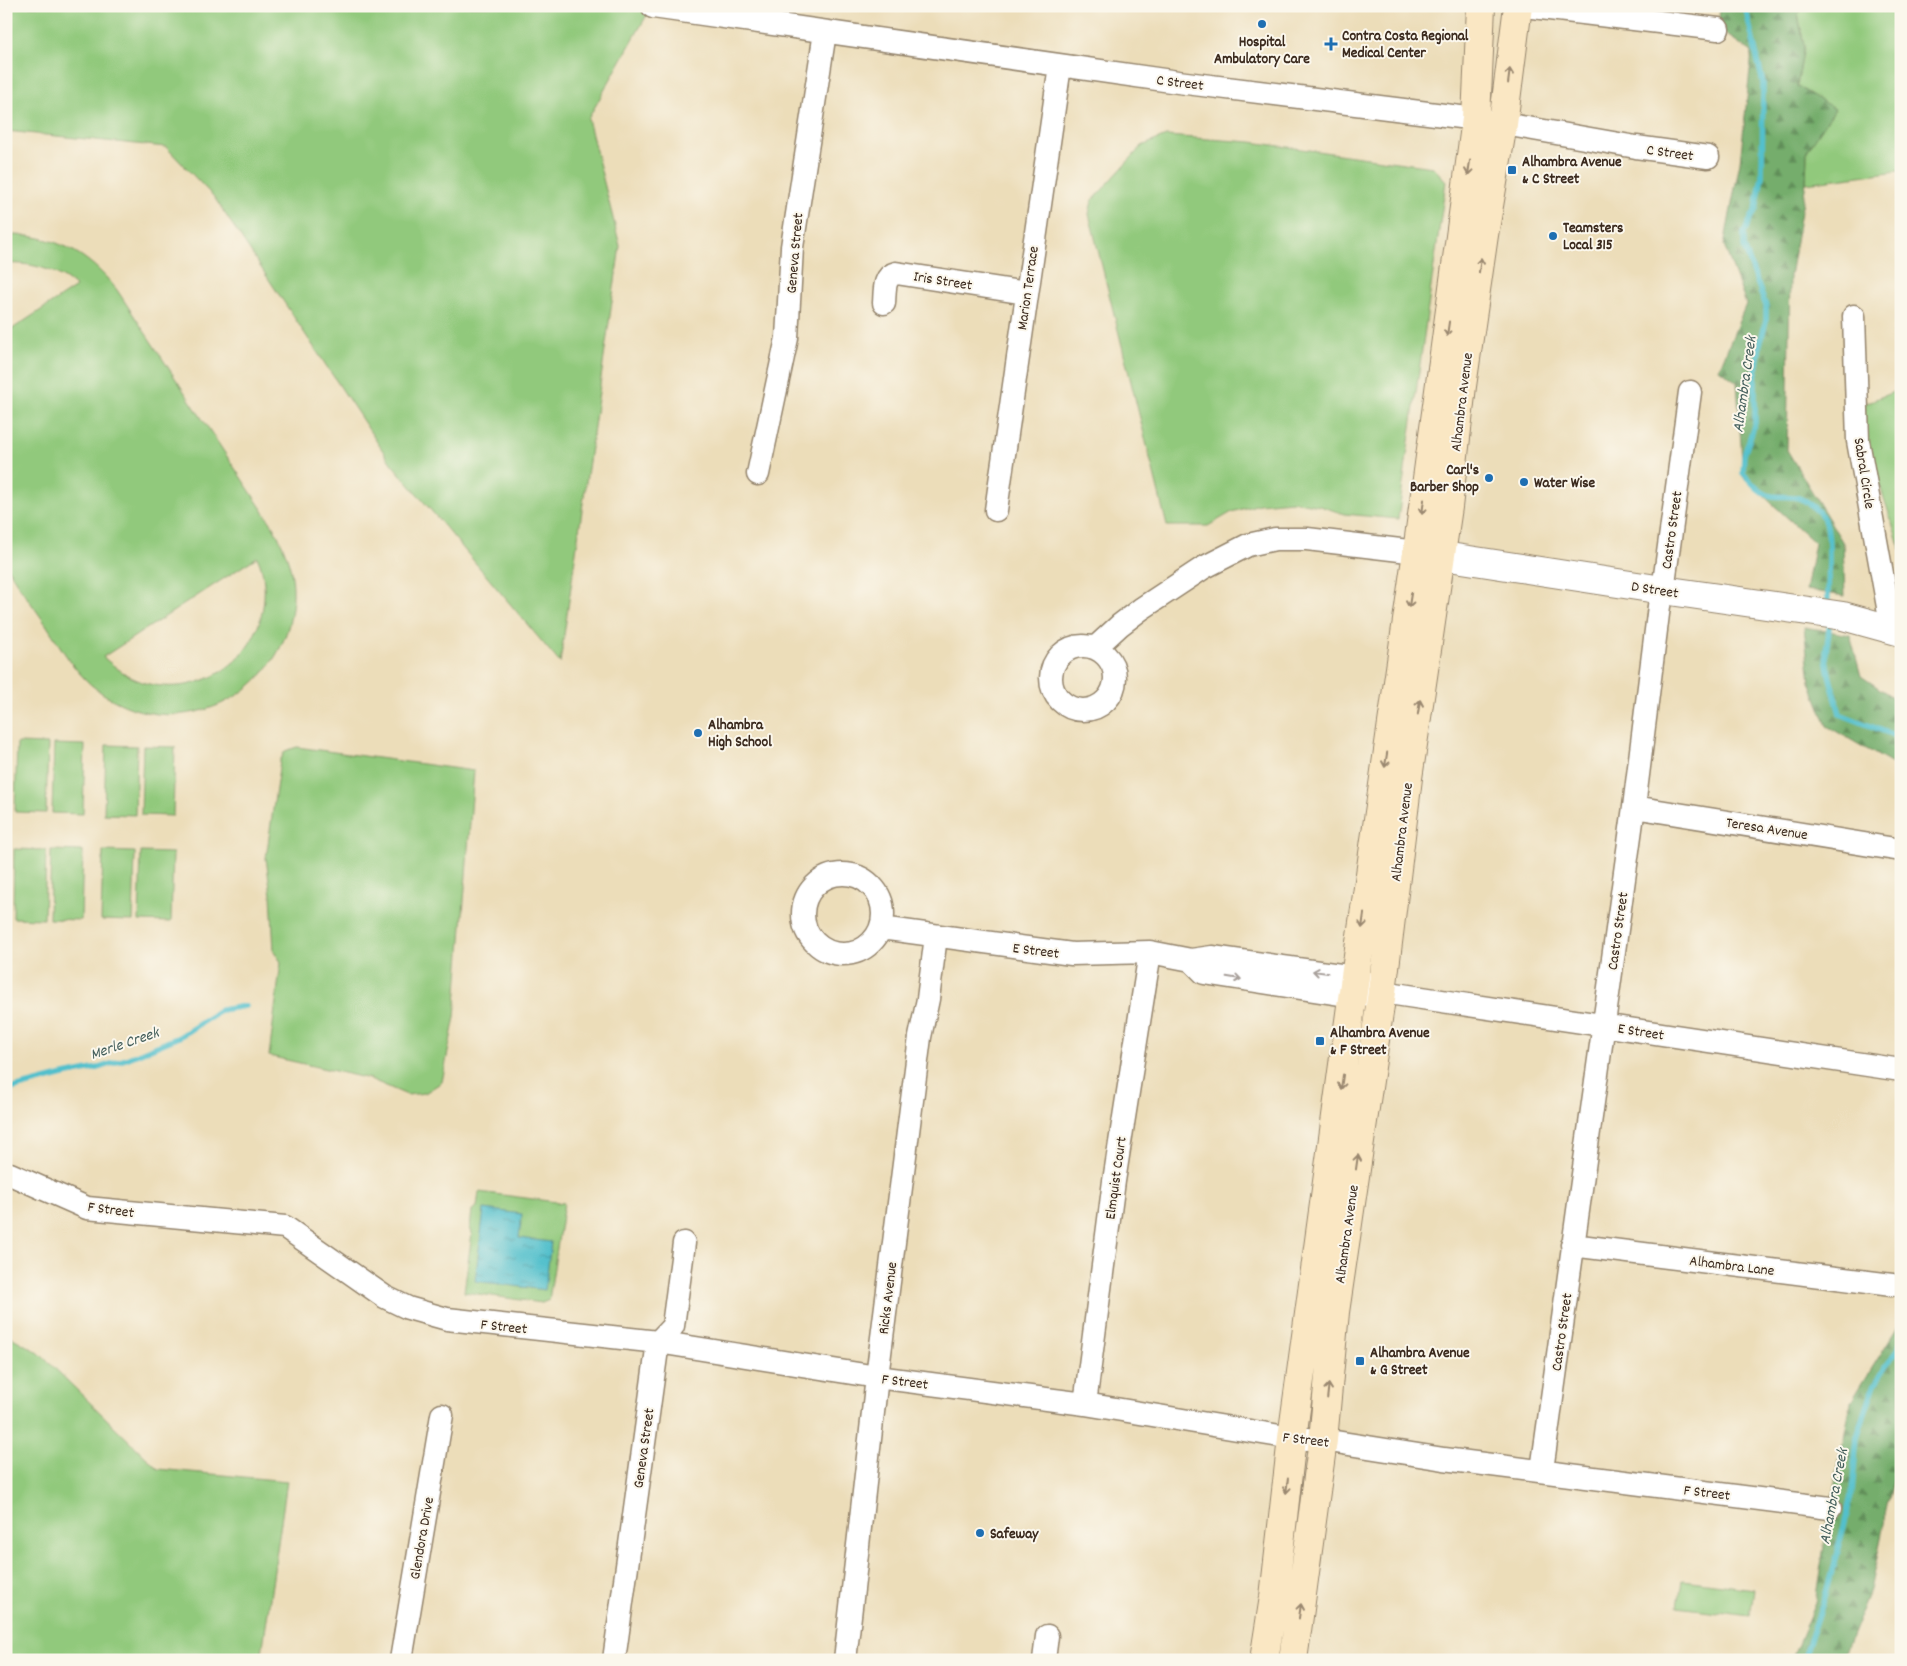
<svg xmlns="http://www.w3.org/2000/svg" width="1907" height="1666" font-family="Dekko,sans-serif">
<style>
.grass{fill:#91c97c;stroke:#667a4d;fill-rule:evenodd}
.forest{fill:url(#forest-firs);stroke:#586c45}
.water{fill:url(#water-ripples);stroke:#477575}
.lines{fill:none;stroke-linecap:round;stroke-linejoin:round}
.stream{stroke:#53c0cc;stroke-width:5.5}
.minor-casing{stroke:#94846c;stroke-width:25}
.tertiary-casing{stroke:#94846c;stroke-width:30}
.secondary-casing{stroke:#94846c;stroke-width:30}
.minor{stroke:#fff;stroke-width:22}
.tertiary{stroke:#fff;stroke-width:28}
.secondary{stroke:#fae7c3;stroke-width:28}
.oneway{stroke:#9a8870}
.oneway2{stroke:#a79f9a}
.poi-dot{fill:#1f6fb2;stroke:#fbf7ec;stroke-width:2}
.labels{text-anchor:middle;stroke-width:4;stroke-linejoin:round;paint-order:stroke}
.poi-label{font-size:15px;font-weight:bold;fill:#3b2a1e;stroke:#fbf7ec;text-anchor:start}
.street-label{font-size:15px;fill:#3b2a1e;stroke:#fbf7ec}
.water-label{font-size:16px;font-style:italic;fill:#435e5b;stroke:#fbf7ec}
</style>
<defs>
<pattern id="forest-firs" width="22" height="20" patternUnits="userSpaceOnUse" patternTransform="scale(1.25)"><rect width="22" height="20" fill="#74ad6c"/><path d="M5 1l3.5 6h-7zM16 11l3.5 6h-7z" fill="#608d58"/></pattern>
<pattern id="water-ripples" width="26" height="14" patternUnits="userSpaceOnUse" patternTransform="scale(1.25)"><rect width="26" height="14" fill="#53c0cc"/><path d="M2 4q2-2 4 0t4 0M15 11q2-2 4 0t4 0" fill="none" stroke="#469ca5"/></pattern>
</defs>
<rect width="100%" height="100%" fill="#fbf7ec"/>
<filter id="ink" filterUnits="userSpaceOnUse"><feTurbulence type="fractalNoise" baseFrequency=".02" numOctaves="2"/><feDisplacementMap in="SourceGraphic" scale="10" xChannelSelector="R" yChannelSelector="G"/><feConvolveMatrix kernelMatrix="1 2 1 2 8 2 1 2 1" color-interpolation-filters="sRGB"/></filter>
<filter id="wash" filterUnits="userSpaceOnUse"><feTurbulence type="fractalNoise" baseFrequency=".0096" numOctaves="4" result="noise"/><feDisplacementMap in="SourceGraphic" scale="20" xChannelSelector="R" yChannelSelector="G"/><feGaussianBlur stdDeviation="1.12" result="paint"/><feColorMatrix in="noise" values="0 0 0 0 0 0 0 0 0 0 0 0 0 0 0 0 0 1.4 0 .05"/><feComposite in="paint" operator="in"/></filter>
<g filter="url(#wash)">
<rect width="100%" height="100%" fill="#ecddb9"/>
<path class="grass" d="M6 6H652L588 119 620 246 560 663 391 463 214 197 166 147 6 131Z
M1805 6H1901V172L1898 171 1806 183 1807 151 1797 86 1804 46 1798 14Z
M1166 136 1251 142 1433 167 1446 181 1398 519 1344 514 1320 506 1292 501 1259 504 1232 512 1208 526H1167L1089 214 1092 201 1142 146Z
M6 235C54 234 88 253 117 290L273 526C283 545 292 565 293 587 297 690 182 751 99 691 76 675 62 649 47 626 40 615 8 573 6 563 5 558 6 550 6 544 6 528 6 512 6 495 6 441 6 387 6 333L76 287C58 270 31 262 6 264ZM257 557C265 573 266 594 262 612 252 665 197 697 145 683 129 678 116 668 103 657Z
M1901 389V551L1865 439 1863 404Z
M17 743 48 744 46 813 15 812Z
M54 744 85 745 83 814 52 813Z
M106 745 137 746 135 815 104 814Z
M143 746 175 747 173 816 141 815Z
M297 747 474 771 455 1017 442 1082 425 1093 407 1095 370 1079 269 1056 281 962 274 951 271 895 266 858 280 761 285 751Z
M14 849 46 850 44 919 13 918Z
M51 850 83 851 81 920 49 919Z
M103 851 135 852 133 921 101 920Z
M141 852 173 853 171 922 139 921Z
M479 1192 564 1203 549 1300 542 1303 464 1292 472 1233 470 1228 472 1210 477 1207Z
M6 1334 39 1353 158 1469 287 1481 261 1660H6Z
M1682 1580 1754 1589 1750 1616 1678 1607Z"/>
<path class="forest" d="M1720 6H1805L1798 14 1804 46 1797 86 1835 109 1807 151 1806 183 1790 276 1787 450 1843 543 1845 596 1806 590 1815 543 1743 477 1737 382 1719 369 1746 304 1724 245 1740 162 1752 52 1718 29Z
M1804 627 1850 635 1861 676 1901 703V769L1827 726 1810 682Z
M1901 1321V1458L1896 1467 1870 1590 1842 1660H1791L1815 1603 1830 1508 1851 1402Z"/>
<path class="water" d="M484 1209 522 1214 519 1238 551 1242 545 1290 475 1281Z"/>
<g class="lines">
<path class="stream" d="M1745 6 1763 83 1762 176 1756 209 1744 232V247L1766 306V321L1760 344 1755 379V423L1744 455 1743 473C1750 481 1760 494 1772 496 1780 497 1787 496 1795 497 1806 499 1825 515 1827 526 1832 552 1827 580 1828 607
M1829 621C1830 632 1827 641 1826 652 1825 668 1836 698 1840 714L1901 738
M6 1090 64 1075 98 1068 126 1059 179 1037 221 1010 245 1006
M1803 1660 1825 1597 1844 1526 1852 1492 1857 1437 1875 1384 1901 1343"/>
</g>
</g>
<g filter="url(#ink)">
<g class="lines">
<defs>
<path id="minor" d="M1524 6 1718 29
M653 7 1178 82 1476 119 1636 147 1708 157
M884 303C885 292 883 276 896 273L1027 293
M1854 316 1858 441 1892 629
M758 474 787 338 792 247 825 32
M996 510 1060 66
M1051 678a32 32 0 1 1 64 0a32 32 0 1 1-64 0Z
M1095 648 1120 625 1141 609 1203 568 1248 545 1275 539H1307L1417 552
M1634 807 1901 850
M803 914a40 40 0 1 1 80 0a40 40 0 1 1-80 0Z
M881 928 1072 954 1150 952 1191 960 1212 957 1355 977 1369 984
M1191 960 1204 973 1353 996 1382 992 1901 1070
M10 1174 87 1208 285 1227 385 1297 408 1308 447 1319 658 1342 877 1377 1085 1404 1292 1438 1323 1440 1444 1459 1830 1508
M1572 1245 1892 1285
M1085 1404 1114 1181 1150 952
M1542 1470 1634 807 1659 606 1663 590 1690 392
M401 1660 442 1415
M614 1660 658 1342 673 1326 684 1243
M845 1660 877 1377 920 1037 928 999 936 936
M1044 1660 1047 1636"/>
<path id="tertiary" d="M1417 552 1663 590 1843 616 1901 632"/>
<path id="secondary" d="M1264 1660 1274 1597 1292 1438 1355 977 1417 552 1476 119 1481 6
M1293 1660 1323 1440 1335 1312 1382 992 1408 778 1448 507 1462 386 1484 235 1503 124 1518 6"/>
</defs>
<use href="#minor" class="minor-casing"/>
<use href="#tertiary" class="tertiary-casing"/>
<use href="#secondary" class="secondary-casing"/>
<use href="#minor" class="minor"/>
<use href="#tertiary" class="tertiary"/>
<use href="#secondary" class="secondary"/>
</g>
<defs><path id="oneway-shaft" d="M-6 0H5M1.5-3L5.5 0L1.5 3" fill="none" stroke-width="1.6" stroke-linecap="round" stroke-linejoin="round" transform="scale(1.25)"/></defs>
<g class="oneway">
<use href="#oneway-shaft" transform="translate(1509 76) rotate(-83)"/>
<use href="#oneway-shaft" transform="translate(1469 168) rotate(98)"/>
<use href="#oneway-shaft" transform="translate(1480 265) rotate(-82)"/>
<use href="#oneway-shaft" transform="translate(1448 329) rotate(98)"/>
<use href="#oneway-shaft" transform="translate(1423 507) rotate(98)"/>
<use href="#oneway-shaft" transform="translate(1410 600) rotate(99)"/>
<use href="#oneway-shaft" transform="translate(1419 707) rotate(-81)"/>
<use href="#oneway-shaft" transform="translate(1386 760) rotate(99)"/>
<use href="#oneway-shaft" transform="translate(1363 921) rotate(98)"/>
<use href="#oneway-shaft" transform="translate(1342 1082) rotate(98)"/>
<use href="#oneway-shaft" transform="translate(1357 1162) rotate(-82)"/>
<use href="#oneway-shaft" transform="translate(1328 1391) rotate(-84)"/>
<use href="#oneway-shaft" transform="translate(1287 1486) rotate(97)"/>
<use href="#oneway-shaft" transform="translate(1300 1611) rotate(-82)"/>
</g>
<g class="oneway2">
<use href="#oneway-shaft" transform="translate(1320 972) rotate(-172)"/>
<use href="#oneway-shaft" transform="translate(1234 978) rotate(9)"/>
</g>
</g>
<g class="poi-dot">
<circle cx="1262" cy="24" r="5"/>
<path d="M1328.5 36.5h5v5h5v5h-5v5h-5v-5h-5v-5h5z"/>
<rect x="1507" y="165" width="10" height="10" rx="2.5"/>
<circle cx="1553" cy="236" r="5"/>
<circle cx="1489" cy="478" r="5"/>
<circle cx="1524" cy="482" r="5"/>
<circle cx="698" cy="733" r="5"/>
<rect x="1315" y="1036" width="10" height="10" rx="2.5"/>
<rect x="1355" y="1356" width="10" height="10" rx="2.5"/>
<circle cx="980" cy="1533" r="5"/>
</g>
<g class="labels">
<g class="poi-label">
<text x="1342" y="40">Contra Costa Regional<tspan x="1342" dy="17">Medical Center</tspan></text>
<text x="1262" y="46" text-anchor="middle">Hospital<tspan x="1262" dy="17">Ambulatory Care</tspan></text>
<text x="1522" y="166">Alhambra Avenue<tspan x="1522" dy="17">&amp; C Street</tspan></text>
<text x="1563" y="232">Teamsters<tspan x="1563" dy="17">Local 315</tspan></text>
<text x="1479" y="474" text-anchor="end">Carl's<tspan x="1479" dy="17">Barber Shop</tspan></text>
<text x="1534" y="487">Water Wise</text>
<text x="708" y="729">Alhambra<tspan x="708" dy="17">High School</tspan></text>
<text x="1330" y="1037">Alhambra Avenue<tspan x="1330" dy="17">&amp; F Street</tspan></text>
<text x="1370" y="1357">Alhambra Avenue<tspan x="1370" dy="17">&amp; G Street</tspan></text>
<text x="990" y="1538">Safeway</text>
</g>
<g class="street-label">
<text transform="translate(1180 82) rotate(7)" y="5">C Street</text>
<text transform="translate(1670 152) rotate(8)" y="5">C Street</text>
<text transform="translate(794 253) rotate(-85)" y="5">Geneva Street</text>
<text transform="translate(943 280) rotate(9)" y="5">Iris Street</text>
<text transform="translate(1027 288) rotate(-82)" y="5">Marion Terrace</text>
<text transform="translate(1461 402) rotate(-83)" y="5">Alhambra Avenue</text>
<text transform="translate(1865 473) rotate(81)" y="5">Sabral Circle</text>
<text transform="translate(1671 530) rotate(-82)" y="5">Castro Street</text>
<text transform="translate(1655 589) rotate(9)" y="5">D Street</text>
<text transform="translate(1767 828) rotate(9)" y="5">Teresa Avenue</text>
<text transform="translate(1401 832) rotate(-83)" y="5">Alhambra Avenue</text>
<text transform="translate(1617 931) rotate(-82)" y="5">Castro Street</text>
<text transform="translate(1036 950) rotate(7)" y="5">E Street</text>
<text transform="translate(1641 1031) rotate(9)" y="5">E Street</text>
<text transform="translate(1115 1178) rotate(-82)" y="5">Elmquist Court</text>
<text transform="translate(111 1209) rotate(8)" y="5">F Street</text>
<text transform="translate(1346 1234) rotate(-82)" y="5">Alhambra Avenue</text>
<text transform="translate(1732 1265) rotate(7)" y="5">Alhambra Lane</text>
<text transform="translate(887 1298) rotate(-83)" y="5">Ricks Avenue</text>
<text transform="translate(504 1326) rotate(6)" y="5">F Street</text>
<text transform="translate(1561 1332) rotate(-82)" y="5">Castro Street</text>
<text transform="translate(905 1381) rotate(7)" y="5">F Street</text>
<text transform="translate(1306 1439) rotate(7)" y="5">F Street</text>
<text transform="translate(643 1448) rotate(-82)" y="5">Geneva Street</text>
<text transform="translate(1707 1492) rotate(7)" y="5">F Street</text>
<text transform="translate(421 1538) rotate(-80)" y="5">Glendora Drive</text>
</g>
<g class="water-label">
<text transform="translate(1743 384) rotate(-82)" y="6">Alhambra Creek</text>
<text transform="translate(124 1042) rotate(-19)" y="6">Merle Creek</text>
<text transform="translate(1832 1496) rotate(-79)" y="6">Alhambra Creek</text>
</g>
</g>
<rect width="1907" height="1666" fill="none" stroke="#fbf7ec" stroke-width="25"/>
</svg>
